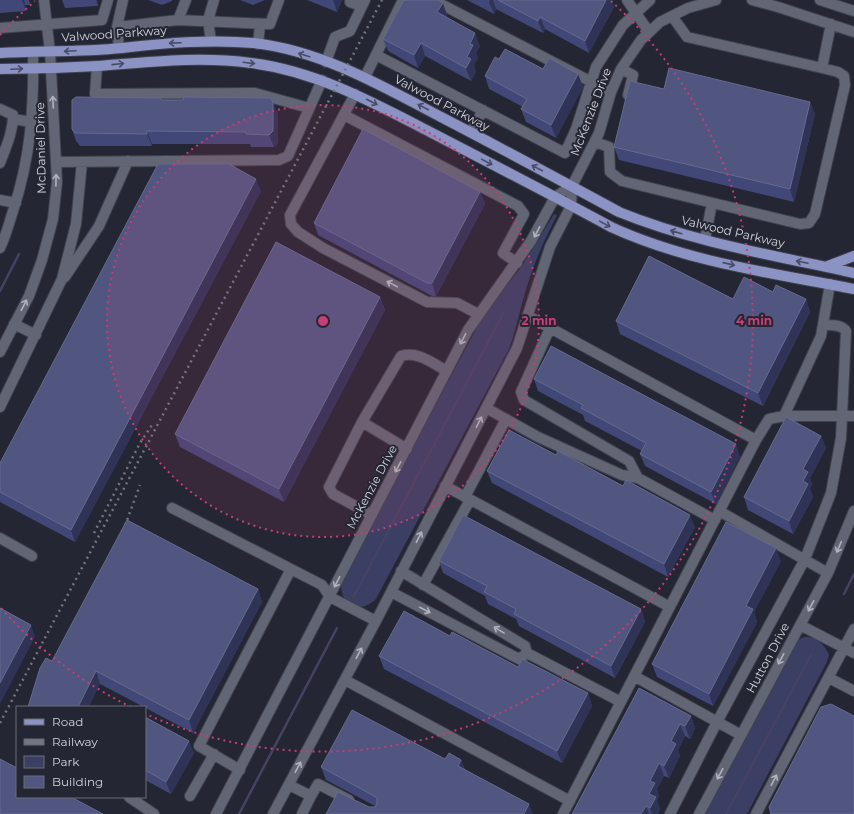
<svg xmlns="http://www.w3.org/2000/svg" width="854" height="814" font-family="Montserrat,sans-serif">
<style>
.green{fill:#3a3f63}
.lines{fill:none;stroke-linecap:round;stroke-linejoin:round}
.stream{stroke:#454264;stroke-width:2.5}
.minor-casing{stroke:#40424d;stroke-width:12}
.major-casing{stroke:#40424d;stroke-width:12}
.minor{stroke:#626574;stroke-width:10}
.major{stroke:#8b93c4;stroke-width:10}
.rail{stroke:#737580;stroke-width:2.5;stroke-dasharray:2 4;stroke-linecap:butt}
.wall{fill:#414776}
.shaded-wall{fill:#2f3356}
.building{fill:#515681;stroke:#656a8f}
.oneway{stroke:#484c66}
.oneway2{stroke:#b0b3be}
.ring{fill:none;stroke:#c53e75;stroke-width:2;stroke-dasharray:2 4}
.labels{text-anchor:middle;stroke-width:4;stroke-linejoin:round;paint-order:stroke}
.street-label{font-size:12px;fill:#d2d4dd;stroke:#242633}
.centre{fill:#c53e75;stroke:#242633;stroke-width:2}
.ring-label{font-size:12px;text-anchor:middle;font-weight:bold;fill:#c53e75;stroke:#242633;stroke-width:4;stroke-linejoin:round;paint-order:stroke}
</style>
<rect width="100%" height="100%" fill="#242633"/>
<path class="green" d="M554 214 557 215C547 235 538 254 531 274 522 299 518 324 509 349L376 599C359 616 337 604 342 580L483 316 522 266Z
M804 637C816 636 825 644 829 655L827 662 747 814H704L796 641Z"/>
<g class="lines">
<path class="stream" d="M0 291 19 254
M844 594 854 574
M353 598 504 312
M239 814 337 628
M726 814 811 655"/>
<defs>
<path id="minor" d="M351 0 350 2 361 6
M433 0 611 92
M627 0 649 32
M752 0 778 7 854 32
M820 0 854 11
M672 16 687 37 822 68
M178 20 186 0
M117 27 178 20 270 24 279 0
M0 28 102 20 108 0
M211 41 208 20 214 0
M258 44 260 25
M119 48 117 27 123 0
M376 55 565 153 576 129 596 67 623 25 650 0
M326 62 335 37 350 31 365 0
M97 66 95 94 255 93 309 108
M621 69 633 75 628 95
M365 77 403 0
M355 94 290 215 291 224 298 232 323 248 427 302 457 303 478 314
M0 109 13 115C13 132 6 147 0 163
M344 115 518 206 524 214 503 253 517 263
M13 119 32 122
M471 132 483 110
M595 142 609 147 610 172 622 181 800 224 809 223 815 214 845 85 844 76 838 72 822 68 831 24
M56 162 279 160 288 156 322 80
M0 200 16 203
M705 239 712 203
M0 248C6 236 9 223 13 211 31 156 34 108 33 52
M65 277 99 226 128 161
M528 316 756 440 563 814
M14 324 36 335
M550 328 521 392 524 400 629 461 638 478
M0 352 29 296 42 260 53 219 57 182 56 162 50 52 44 0
M0 407 62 279 76 224 82 162
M486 408 538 437 622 475 638 478 715 520
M784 416H854
M362 422 329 487 333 494 372 515
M756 440 769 419 784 416 821 336 830 284
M407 449 362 422 401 356C418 351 432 363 447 371
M445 486 670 607
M465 497 506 419
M172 508 322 585 330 597 376 621
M719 511 828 573
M0 538 32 556
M401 571 525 646 527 653 621 702
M423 585 470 500
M391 592 519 659 527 653
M800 625 854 653
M634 676 741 735
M829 678 854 691
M345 680 570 801
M240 770 199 746 291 569
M289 785 311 796 302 814
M190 796 214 754
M311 796 318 784 349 800
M129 797 154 814
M216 814 468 330 531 241 555 197 572 186
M273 814 376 621 517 348 550 247 571 206 572 186 599 133 611 92 621 69 641 40 660 22 688 8 716 0
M670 814 717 722 805 559 831 493 841 438 846 331C841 324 831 325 823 325
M699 814 828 573 854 511
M756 814 854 629"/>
<path id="major" d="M0 53C41 51 82 52 122 48 166 43 210 39 254 43 322 51 382 86 441 117 501 148 560 180 619 212 692 242 777 256 854 273
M0 69C32 69 65 68 98 66 149 62 199 56 251 63 316 71 374 103 432 133 492 164 552 195 611 227 687 262 772 273 854 289
M828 266 854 256"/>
</defs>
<use href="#minor" class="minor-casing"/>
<use href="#major" class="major-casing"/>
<use href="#minor" class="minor"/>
<use href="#major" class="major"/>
<path class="rail" d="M123 531 140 485
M94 533 140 443 152 425
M0 723 382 0"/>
</g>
<path class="wall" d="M0 0H29L30 5H25L26 11 0 13Z
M62 0H98V6L65 8Z
M148 0H172V1L162 5Z
M240 0H265L253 5Z
M307 0H342L337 12Z
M467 0H611L614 7 589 53 545 29 543 33 496 9 494 14Z
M447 15 446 17 480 46 476 53 478 58 474 65 476 72 471 81 425 56 418 68 388 51 383 39Z
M499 59 543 69 578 74 583 87 556 138 526 122 521 109 523 107 489 89 485 76Z
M664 89 810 102 815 114 794 202 619 160 614 147Z
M162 100 278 114V143L274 147H251L250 144H152V146H80L76 141 72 129Z
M261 191 75 542 0 502V463Z
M480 192 485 204 436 296H432L318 235 314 223Z
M773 292 806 299 810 312 763 406 620 334 616 321Z
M380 297 385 310 284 502 180 447 175 434Z
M534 379 740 456 716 504 645 466 640 454 642 451 585 421 583 415 538 391Z
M821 436 826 448 810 478 812 484 810 489 813 497 793 534 748 510 744 497Z
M487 471 695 527 668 577 492 483Z
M439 561 641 609 645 622 615 678 519 626 516 619 488 604 485 596 443 573Z
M781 561 754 612 757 622 713 706 657 677 652 664Z
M258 589 262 602 193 733 100 684 52 661Z
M450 636 518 667 588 693 592 706 562 763 384 669 379 656Z
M691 716 695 728 690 739 685 736 678 750 680 756 669 778 664 776 657 789 659 796 657 801 660 809 658 814H572Z
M145 717 194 753 171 794 145 780Z
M445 759 461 760 465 770 533 814 369 807H375V806L326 780 321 767Z"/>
<path class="shaded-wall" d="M22 0H24L25 5 26 11Z
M96 0H98V6Z
M333 0H342L337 12Z
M490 0H493L496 9 494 14 489 2Z
M606 0H611L614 7 589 53 585 41Z
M443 3 447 15 442 25 437 12Z
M540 17 545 29 543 33 538 21Z
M475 33 480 46 476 53 478 58 474 65 476 72 471 81 466 68 467 57 470 44Z
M421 43 425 56 418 68 414 55Z
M578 74 583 87 556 138 551 125Z
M273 102 278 114V143L274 147 269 135Z
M810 102 815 114 794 202 790 189Z
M147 131 152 144V146L147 134Z
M256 179 261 191 75 542 71 530Z
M480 192 485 204 436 296 432 283Z
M380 297 385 310 284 502 279 489Z
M806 299 810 312 763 406 758 393Z
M821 436 826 448 810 478 812 484 810 489 813 497 793 534 789 521 803 481V469Z
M736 444 740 456 716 504 711 492Z
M690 515 695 527 668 577 664 564Z
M776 548 781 561 754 612 757 622 713 706 709 694 746 606Z
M258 589 262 602 193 733 189 720Z
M641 609 645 622 615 678 611 666Z
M31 625 35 637 0 704V683Z
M96 671 100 684 89 707H78Z
M588 693 592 706 562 763 557 751Z
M691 716 695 728 690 739 685 726Z
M680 724 685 736 678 750 680 756 669 778 664 766 671 741Z
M189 741 194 753 171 794 166 782Z
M461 760 466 772 458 766Z
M659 763 664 776 657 789 659 796 657 801 660 809 658 814H652L650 808 649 794 650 781Z
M529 804 533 814H524Z
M646 806 649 814H641Z"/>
<path class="building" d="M404 0H438L443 3 437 12 475 33 470 44 473 45 467 57 471 59 466 68 421 43 414 55 383 39Z
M498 0H606L585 41 540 17 538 21Z
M505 49 543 69 549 58 578 74 551 125 521 109 527 99 485 76 495 57 499 59Z
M669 68 810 102 790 189 614 147 630 81 664 89Z
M76 97 160 98 162 100H183L184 97 270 98 273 102V131L269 135 246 134V132L147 131V134L75 133 72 129V100Z
M363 129 480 192 432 283H427L314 223Z
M158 164H229L256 179 71 530 0 492V463Z
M276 242 380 297 279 489 175 434Z
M649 256 733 299 744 277 773 292 776 285 806 299 758 393 616 321Z
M551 346 736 444 711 492 640 454 646 443 581 408 583 405 534 379Z
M786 417 821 436 803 469 808 472 803 481 808 484 789 521 744 497Z
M509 430 556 455 558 451 623 486 626 480 690 515 664 564 487 471Z
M463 515 641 609 611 666 514 614 516 609 484 592 487 586 439 561Z
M127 520 258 589 189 720 96 671 78 707H28L40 668 46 658 52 661Z
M726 522 776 548 746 606 753 609 709 694 652 664Z
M0 608 31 625 0 683Z
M404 611 450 636 452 632 518 667 522 659 588 693 557 751 379 656Z
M639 688 691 716 685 726 680 724 671 741 676 744 664 766 659 763 650 781 655 783 649 794 656 797 650 808 646 806 641 814H572Z
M831 704 854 716V814H771L769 807 821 707Z
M352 710 445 759 449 753 461 760 458 766 529 804 524 814H326L338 792 369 807H375L377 804V798L374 796 321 767Z
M145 717 189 741 166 782 145 770Z
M0 759 17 768V797H71L103 814H0Z"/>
<defs><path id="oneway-shaft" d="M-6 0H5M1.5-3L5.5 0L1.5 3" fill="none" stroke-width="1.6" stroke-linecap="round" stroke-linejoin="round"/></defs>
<g class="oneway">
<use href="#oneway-shaft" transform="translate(175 43) rotate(178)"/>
<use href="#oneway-shaft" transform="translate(70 51) rotate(177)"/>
<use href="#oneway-shaft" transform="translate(304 55) rotate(-163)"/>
<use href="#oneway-shaft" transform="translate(249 63) rotate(7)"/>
<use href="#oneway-shaft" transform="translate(118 64) rotate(-6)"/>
<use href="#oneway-shaft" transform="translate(17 69) rotate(-3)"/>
<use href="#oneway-shaft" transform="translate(372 102) rotate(27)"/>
<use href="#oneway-shaft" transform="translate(423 107) rotate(-152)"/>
<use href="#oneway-shaft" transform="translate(487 162) rotate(28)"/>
<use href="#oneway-shaft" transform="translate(537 168) rotate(-152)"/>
<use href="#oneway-shaft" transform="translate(605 224) rotate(28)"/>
<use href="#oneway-shaft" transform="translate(676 232) rotate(-164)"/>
<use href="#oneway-shaft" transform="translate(802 262) rotate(-168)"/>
<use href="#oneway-shaft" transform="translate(729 264) rotate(13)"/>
</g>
<g class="oneway2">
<use href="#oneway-shaft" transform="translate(53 102) rotate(-93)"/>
<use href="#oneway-shaft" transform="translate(56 180) rotate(-89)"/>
<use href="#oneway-shaft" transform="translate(537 232) rotate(118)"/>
<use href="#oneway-shaft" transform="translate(392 284) rotate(-152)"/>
<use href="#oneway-shaft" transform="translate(24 305) rotate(-63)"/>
<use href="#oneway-shaft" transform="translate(463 339) rotate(117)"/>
<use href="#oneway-shaft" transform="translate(479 422) rotate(-63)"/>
<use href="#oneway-shaft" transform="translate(398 467) rotate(118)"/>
<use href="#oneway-shaft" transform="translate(419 537) rotate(-63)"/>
<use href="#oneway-shaft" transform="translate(839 547) rotate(113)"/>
<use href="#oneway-shaft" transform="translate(337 582) rotate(117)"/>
<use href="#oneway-shaft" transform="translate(811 606) rotate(118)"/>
<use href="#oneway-shaft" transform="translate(425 610) rotate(27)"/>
<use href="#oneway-shaft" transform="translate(499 630) rotate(-149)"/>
<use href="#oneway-shaft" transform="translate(359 653) rotate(-62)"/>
<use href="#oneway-shaft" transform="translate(781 659) rotate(118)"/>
<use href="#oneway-shaft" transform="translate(298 767) rotate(-62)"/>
<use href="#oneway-shaft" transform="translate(720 774) rotate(118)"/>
<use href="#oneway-shaft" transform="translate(774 780) rotate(-62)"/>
</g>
<circle cx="323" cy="321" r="216" fill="#c53e75" fill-opacity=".12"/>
<g class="ring">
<circle cx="323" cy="321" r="216"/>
<path d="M131 707A431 431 0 0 1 0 607M0 35A431 431 0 0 1 35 1M611 1A431 431 0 0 1 148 715"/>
</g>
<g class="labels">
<g class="street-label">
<text transform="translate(114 34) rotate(-4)" y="4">Valwood Parkway</text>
<text transform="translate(442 103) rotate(28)" y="4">Valwood Parkway</text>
<text transform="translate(591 112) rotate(-69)" y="4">McKenzie Drive</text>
<text transform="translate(41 148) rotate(-91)" y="4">McDaniel Drive</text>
<text transform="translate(733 232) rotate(13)" y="4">Valwood Parkway</text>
<text transform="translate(372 487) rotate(-62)" y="4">McKenzie Drive</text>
<text transform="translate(768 658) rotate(-62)" y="4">Hutton Drive</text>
</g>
</g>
<circle cx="323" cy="321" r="6" class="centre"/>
<g class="ring-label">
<text x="539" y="325">2 min</text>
<text x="754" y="325">4 min</text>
</g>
<rect x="16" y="706" width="130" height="92" fill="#242633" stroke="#6a6c77"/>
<rect x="24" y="719" width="20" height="6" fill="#8b93c4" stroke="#6a6c77"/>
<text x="52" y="726" font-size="12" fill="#d2d4dd">Road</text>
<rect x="24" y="739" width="20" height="6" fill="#737580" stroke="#6a6c77"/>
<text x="52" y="746" font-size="12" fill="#d2d4dd">Railway</text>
<rect x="24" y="756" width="20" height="12" fill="#3a3f63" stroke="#6a6c77"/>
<text x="52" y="766" font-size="12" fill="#d2d4dd">Park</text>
<rect x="24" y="776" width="20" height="12" fill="#515681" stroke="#6a6c77"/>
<text x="52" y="786" font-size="12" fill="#d2d4dd">Building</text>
</svg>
